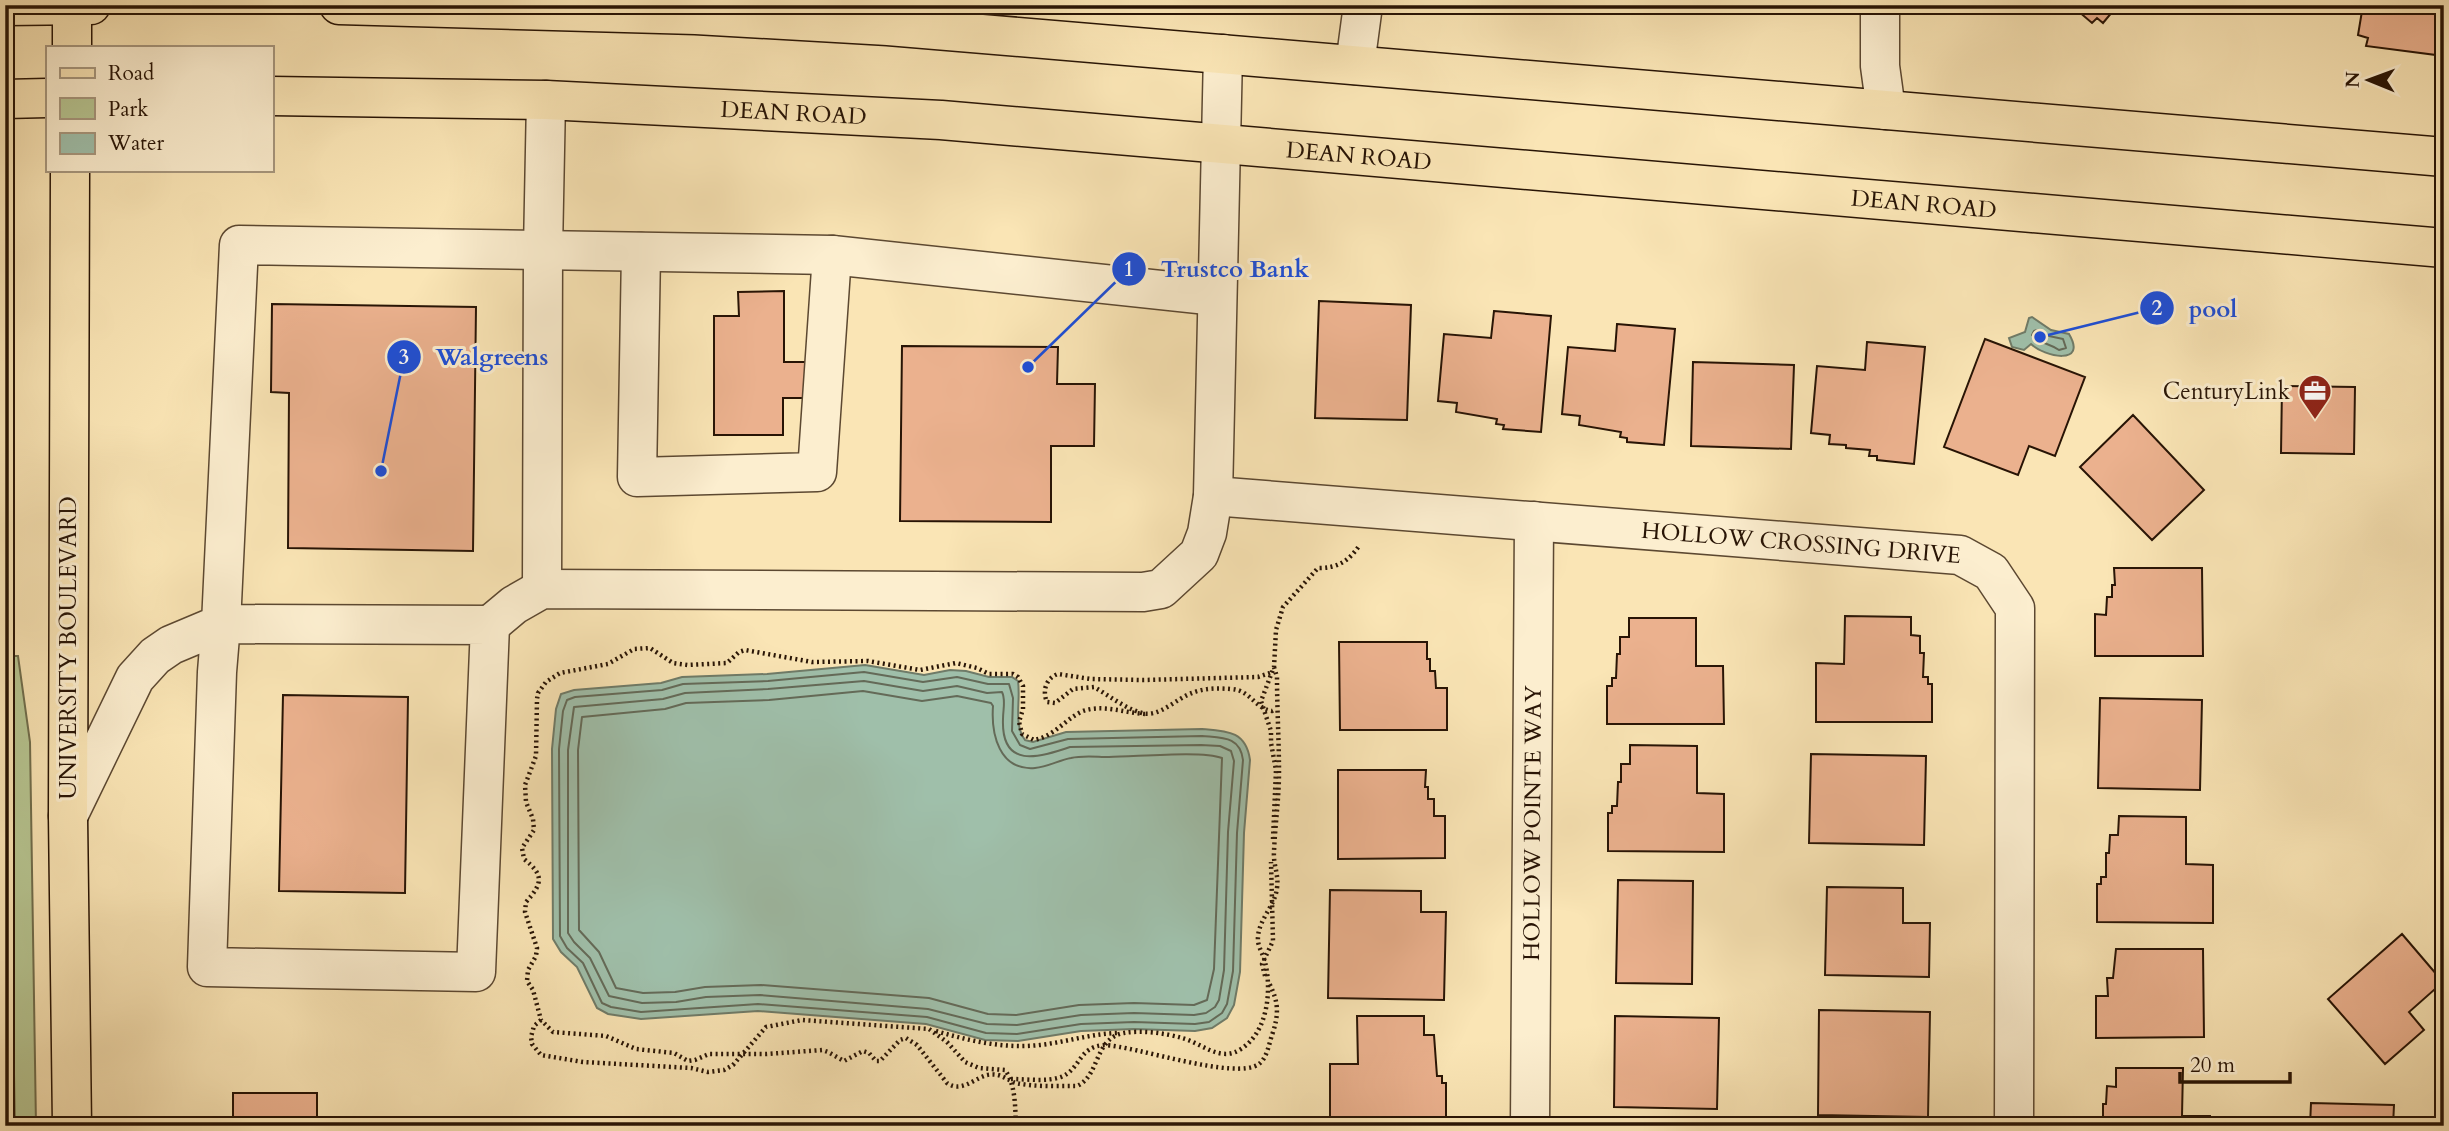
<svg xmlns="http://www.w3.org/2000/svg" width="2449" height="1131" font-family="Cardo,serif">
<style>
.green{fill:#b7c692;stroke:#706d4c;stroke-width:2}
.water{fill:#9fbfaa;stroke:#6f7b68;stroke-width:2}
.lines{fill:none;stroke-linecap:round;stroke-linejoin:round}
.shore{stroke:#646a58;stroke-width:2}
.building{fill:#ebb18e;stroke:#281405;stroke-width:2}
.minor-casing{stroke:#5c4831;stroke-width:41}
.major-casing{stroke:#281405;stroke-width:41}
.path{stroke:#281405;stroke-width:4.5;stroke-dasharray:2 3.5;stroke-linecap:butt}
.minor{stroke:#fceecf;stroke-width:38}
.major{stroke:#fae5b5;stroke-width:38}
.labels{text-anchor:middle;stroke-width:6;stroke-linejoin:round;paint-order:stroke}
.street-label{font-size:23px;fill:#281405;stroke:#fceecf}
.poi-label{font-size:23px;fill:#281405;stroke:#fceecf;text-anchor:end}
.leader{fill:none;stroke:#1d4ed8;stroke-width:2.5}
.callout-dot{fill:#1d4ed8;stroke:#fceecf;stroke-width:2.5}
.mark-label{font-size:21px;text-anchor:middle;font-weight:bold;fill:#fff}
.callout-label{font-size:24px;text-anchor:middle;font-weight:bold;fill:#1d4ed8;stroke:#fceecf;stroke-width:6;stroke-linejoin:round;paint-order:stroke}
</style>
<rect width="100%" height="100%" fill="#fae5b5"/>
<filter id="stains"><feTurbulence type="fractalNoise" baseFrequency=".00286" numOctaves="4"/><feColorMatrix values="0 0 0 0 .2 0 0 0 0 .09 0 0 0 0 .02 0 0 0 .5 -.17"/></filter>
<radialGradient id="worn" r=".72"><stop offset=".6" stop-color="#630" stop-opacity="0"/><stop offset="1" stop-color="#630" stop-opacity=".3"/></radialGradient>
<path class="green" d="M6 656H18L30 742 36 1126H15Z"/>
<path class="water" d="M2032 317 2051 330 2069 334C2088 366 2044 357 2031 344L2024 350 2012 347 2009 338 2025 332 2029 318Z
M865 665 924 675 950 670 966 671 989 677H1012L1018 681C1021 701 1013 724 1025 740L1033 742 1066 732 1202 729C1227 731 1246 731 1250 760L1244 833 1240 972 1234 1005 1227 1018 1212 1028 1195 1031 1134 1029 1081 1031 1018 1041 985 1040 926 1024 758 1011 641 1019 608 1014 597 1008 577 967 561 952 553 939 552 749 556 709 561 694 574 690 661 683 682 677 767 674Z"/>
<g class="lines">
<path class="shore" d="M2037 330 2049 336 2063 339 2066 348 2059 350C2049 343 2040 344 2032 335L2034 331Z
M864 672 923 682 957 677 988 684H1009L1013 698 1012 731 1020 745 1030 749 1068 739 1202 736C1222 738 1240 736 1243 760L1237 833 1233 971 1227 1004 1222 1013 1209 1022 1195 1024 1134 1022 1081 1024 1017 1034 986 1033 927 1017 758 1004 641 1012 611 1007 602 1003 583 963 567 948 560 936 559 749 563 711 567 700 575 697 662 690 683 684 768 681Z
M864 681 923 691 957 686 987 693 1002 692C1006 700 1003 709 1003 719 1001 769 1039 758 1070 747L1201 745 1220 746 1231 751 1234 761 1228 832 1224 970 1219 1000 1215 1007 1206 1013 1194 1015 1134 1013 1081 1015 1017 1025 987 1024 928 1009 760 995 706 997 676 1002 642 1003 609 996 590 958 574 942 568 933V750L574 707 663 699 685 693 768 689Z
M863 691 922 701 957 696 991 703 993 706C991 734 999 771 1035 768 1048 767 1059 760 1071 758 1083 755 1097 757 1109 757 1135 757 1202 750 1222 758L1214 969 1207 1000 1194 1005 1134 1003 1079 1005 1016 1015 988 1014 929 998 761 985 705 987 675 992 643 993 616 988 599 952 579 930 578 750 582 717 665 709 686 703 769 700Z"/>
</g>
<path class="building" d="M2071 5H2118L2103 23 2097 18 2092 23Z
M2363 5H2444V56L2366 46 2368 38 2358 35Z
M784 291V362H818V398H783V435H714V316H739L738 292Z
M1319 301 1411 305 1407 420 1315 418Z
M272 304 476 307 473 551 288 548 289 393 271 392Z
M1494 311 1551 316 1541 432 1503 429 1504 425 1496 424 1497 419 1456 412 1457 403 1438 401 1444 334 1491 338Z
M1617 324 1675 329 1664 445 1627 442V438L1620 437 1621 432 1579 425 1580 416 1562 414 1568 347 1615 351Z
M1985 339 2085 377 2055 456 2029 446 2018 475 1944 447Z
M1867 342 1925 347 1914 464 1877 460V456H1869L1870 450 1846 448V445L1829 444 1830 435 1811 433 1817 366 1865 370Z
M902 346 1058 347 1057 384H1095L1094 446H1051V522L900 521Z
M1693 362 1794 365 1791 449 1691 446Z
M2282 386 2355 387 2354 454 2281 453Z
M2133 415 2204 490 2152 540 2080 467Z
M2114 568H2202L2203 656H2095V614L2106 615 2107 597H2112V585H2115Z
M1845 616 1911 617V635L1920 636V653H1924L1923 677H1928V684H1932V722H1816V663L1844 664Z
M1629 618H1696V666H1723L1724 724H1607V686H1612V678H1616L1617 654H1620V637H1629Z
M1339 642H1427V659H1430V671H1435L1436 688H1447V730H1340Z
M283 695 408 697 405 893 279 891Z
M2100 698 2202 700 2200 790 2098 788Z
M1630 745 1697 746V793L1724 794V852L1608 851V813H1612V806H1617L1618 782H1621V764H1630Z
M1811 754 1926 756 1924 845 1809 843Z
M1338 770H1426L1425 787H1428V799H1434V816H1445V858L1338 859Z
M2119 816 2186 817V864L2213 865V923L2097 922V884H2101V877H2106V853H2109L2110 835H2118Z
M1618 880 1693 881 1692 984 1616 983Z
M1827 887 1903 888V923H1930L1929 977 1825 975Z
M1330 890 1421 891V912H1446L1444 1000 1328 998Z
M2402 934 2443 982 2409 1012 2424 1030 2385 1064 2328 999Z
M2116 949H2203L2204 1037 2096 1038V996H2108L2107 978H2113Z
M1819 1010 1930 1012 1928 1117 1818 1115Z
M1357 1016H1424V1035H1434L1437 1076H1442V1083H1446V1122H1330V1064H1358Z
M1615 1016 1719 1018 1717 1109 1614 1107Z
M2116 1068H2183L2182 1116H2210V1126H2103V1104H2106L2107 1086 2116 1087Z
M233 1093H317V1126H233Z
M2311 1103 2394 1105 2393 1126H2310Z
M1031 1123H1089V1126H1031Z"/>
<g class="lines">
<defs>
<g id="minor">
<path d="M1880 5V66L1886 110"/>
<path d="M1355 65 1363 5"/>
<path d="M641 252 637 477 817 472 832 255"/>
<path id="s1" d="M1213 496 1960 555 1991 572 2015 608 2014 1126"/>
<path d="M542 589 543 250 546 100"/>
<path d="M490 625 514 605 542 589 1143 592 1161 589 1199 554 1207 533 1213 496 1223 54"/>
<path d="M68 816 135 678 155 656 171 645 221 624 490 625 476 972 207 967 217 672 221 624 239 245 832 255 1217 296"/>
<path id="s2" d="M1530 1126 1534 521"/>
</g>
<g id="major">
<path d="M339 5 696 15 888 26 2444 157"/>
<path d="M5 6 91 5"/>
<path d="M72 47V5"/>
<path id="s3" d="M271 96 546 100 941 120 2444 248"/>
<path d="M5 99 47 98"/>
<path d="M70 170 68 816 72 1126"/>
</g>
</defs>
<use href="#minor" class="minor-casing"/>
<use href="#major" class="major-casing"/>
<path class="path" d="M1270 673 1258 677 1143 680 1091 679 1058 674C1046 678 1042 691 1047 702L1055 703 1073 689 1094 687C1110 696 1124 708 1142 713 1159 718 1177 698 1192 693 1204 688 1218 688 1230 689 1250 689 1255 709 1272 711L1276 709
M1145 714C1125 713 1103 704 1083 711 1065 719 1055 736 1034 740L1022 734 1019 722 1023 709V686L1018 677 1013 674H989L977 668 956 663 920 670 868 661 812 662 745 650 739 652 727 663 688 665 673 663 650 648 634 649 608 664 560 673 546 682 538 693 537 699 536 756 525 785 526 802 533 819 534 830 522 848 524 859C544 875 543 883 526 902L525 912 537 948 536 956 528 970 527 981 533 990 541 1020 553 1032 606 1036 636 1049 674 1053 688 1061 695 1060 709 1054H767L822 1050 828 1052 844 1061 863 1051 869 1053 876 1061H880L900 1040 906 1038 917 1045 947 1083C961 1093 973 1079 987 1075 1001 1072 1008 1081 1016 1083 1034 1087 1057 1086 1077 1086 1100 1076 1094 1038 1124 1033 1141 1030 1165 1033 1182 1038 1202 1043 1220 1063 1241 1049 1268 1032 1272 990 1265 962 1263 953 1257 946 1258 937 1259 919 1275 906 1277 888 1279 875 1273 864 1274 852 1275 825 1279 799 1279 772 1279 741 1277 709 1277 677L1274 667
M1273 839 1276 770 1271 743V731L1261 701 1274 667 1276 630 1283 607 1318 568C1337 568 1348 562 1359 546
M1265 976 1262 964 1273 941 1271 862
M541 1020 534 1026 531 1037 532 1044 541 1055 583 1062 691 1068 708 1072 724 1070 733 1065 766 1027 802 1020 929 1029 947 1042 965 1062 979 1068 1005 1070C1016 1085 1015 1108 1016 1126
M936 1031C970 1041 1004 1049 1040 1045 1066 1042 1090 1034 1117 1033
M1011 1079C1027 1079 1046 1082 1061 1077 1081 1069 1078 1047 1104 1045 1136 1046 1235 1081 1259 1064 1267 1058 1269 1044 1272 1035 1279 1015 1279 1002 1269 983"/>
<use href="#minor" class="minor"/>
<use href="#major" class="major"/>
</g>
<defs>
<symbol id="office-pin" viewBox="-11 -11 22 30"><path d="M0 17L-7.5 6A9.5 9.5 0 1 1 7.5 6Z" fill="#8f2418" stroke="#fceecf"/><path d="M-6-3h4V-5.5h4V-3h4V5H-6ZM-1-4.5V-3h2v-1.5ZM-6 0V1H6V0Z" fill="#fff"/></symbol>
</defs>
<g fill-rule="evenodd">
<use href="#office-pin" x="2296" y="372" width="38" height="52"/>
</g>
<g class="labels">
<g class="street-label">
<text dy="8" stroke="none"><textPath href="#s3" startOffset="523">DEAN ROAD</textPath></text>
<text dy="8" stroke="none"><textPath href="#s3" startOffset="1090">DEAN ROAD</textPath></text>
<text dy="8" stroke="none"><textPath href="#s3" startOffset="1657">DEAN ROAD</textPath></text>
<text dy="8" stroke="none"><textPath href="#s1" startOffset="590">HOLLOW CROSSING DRIVE</textPath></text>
<text transform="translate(68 648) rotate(-90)" y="8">UNIVERSITY BOULEVARD</text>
<text dy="8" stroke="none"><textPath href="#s2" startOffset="303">HOLLOW POINTE WAY</textPath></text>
</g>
<g class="poi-label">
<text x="2290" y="399">CenturyLink</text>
</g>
</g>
<path class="leader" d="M1028 367L1129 269M2040 337L2157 308M381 471L404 357"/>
<g class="callout-dot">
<circle cx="1028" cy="367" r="7"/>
<circle cx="2040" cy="337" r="7"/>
<circle cx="381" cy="471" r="7"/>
<circle cx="1129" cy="269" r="18"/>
<circle cx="2157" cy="308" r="18"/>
<circle cx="404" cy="357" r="18"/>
</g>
<g class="mark-label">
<text x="1129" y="276">1</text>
<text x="2157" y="315">2</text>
<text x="404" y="364">3</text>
</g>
<g class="callout-label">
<text x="1235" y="277">Trustco Bank</text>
<text x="2213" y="317">pool</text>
<text x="492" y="365">Walgreens</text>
</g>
<rect width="2449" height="1131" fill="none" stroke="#fae5b5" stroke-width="28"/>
<rect x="7" y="7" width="2435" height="1117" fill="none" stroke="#281405" stroke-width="3.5"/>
<rect x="14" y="14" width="2421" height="1103" fill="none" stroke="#281405" stroke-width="2"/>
<rect x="46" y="46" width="228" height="126" fill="#fceecf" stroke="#a7977e" stroke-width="2"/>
<rect x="60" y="68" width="35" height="10" fill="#fae5b5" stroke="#a7977e" stroke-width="2"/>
<text x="108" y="80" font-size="21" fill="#281405">Road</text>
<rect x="60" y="98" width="35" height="21" fill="#b7c692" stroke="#a7977e" stroke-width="2"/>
<text x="108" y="116" font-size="21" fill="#281405">Park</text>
<rect x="60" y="133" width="35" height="21" fill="#9fbfaa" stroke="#a7977e" stroke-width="2"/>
<text x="108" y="150" font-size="21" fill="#281405">Water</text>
<g transform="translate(2369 80) rotate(271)" stroke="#fceecf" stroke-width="5" paint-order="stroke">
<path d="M0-5L12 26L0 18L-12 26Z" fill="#281405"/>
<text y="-10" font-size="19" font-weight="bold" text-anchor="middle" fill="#281405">N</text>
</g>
<path d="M2180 1072v10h110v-10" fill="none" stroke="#281405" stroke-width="3.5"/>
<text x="2190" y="1072" font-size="21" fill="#281405" stroke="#fceecf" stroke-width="5" paint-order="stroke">20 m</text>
<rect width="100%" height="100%" filter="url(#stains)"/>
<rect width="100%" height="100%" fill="url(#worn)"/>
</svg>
